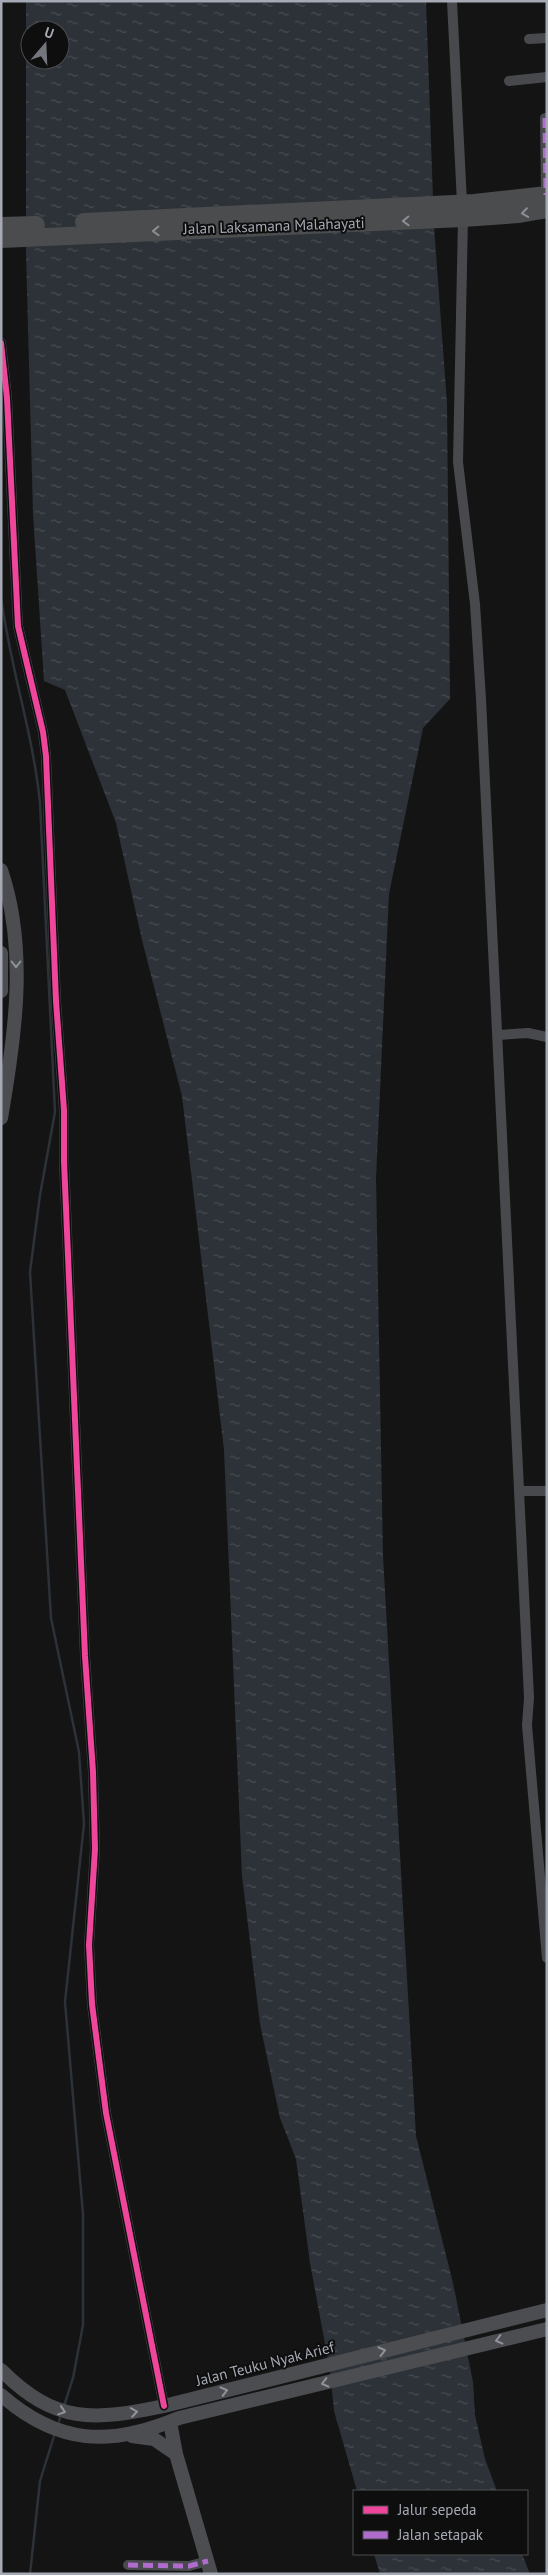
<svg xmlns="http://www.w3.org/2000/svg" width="548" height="2575" font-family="'PT Sans',sans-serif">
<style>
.water{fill:url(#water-ripples);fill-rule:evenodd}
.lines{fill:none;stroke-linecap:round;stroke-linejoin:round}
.stream{stroke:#2c3238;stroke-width:2.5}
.street{stroke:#48494d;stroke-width:10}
.secondary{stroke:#4c4d51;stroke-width:14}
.highway{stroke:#4b4c4e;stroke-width:18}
.quiet{stroke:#b06ccc;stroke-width:5;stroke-dasharray:10 5;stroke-linecap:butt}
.cycleway-casing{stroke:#0e0e0f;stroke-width:9}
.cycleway{stroke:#ed469a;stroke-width:6}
.oneway{stroke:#8b8e95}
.oneway2{stroke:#90939b}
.labels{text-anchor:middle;stroke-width:4;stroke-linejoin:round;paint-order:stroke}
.street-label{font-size:15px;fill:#a6aab4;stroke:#0e0e0f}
</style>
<defs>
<pattern id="water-ripples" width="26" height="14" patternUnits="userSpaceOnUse" patternTransform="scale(1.25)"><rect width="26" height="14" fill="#2c3238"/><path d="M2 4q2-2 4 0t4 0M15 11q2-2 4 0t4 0" fill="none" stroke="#484d52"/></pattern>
</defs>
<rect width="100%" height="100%" fill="#141414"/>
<path class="water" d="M26 1H426L434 226 447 404 450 699 423 728 389 894 376 1178 383 1556 416 2136 453 2283 473 2382 475 2415 485 2459 497 2491H357L334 2411 330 2371 310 2263 296 2159 280 2118 260 2024 242 1876 224 1450 182 1096 142 940 116 823 65 690 44 681 33 514 26 252ZM30 30H60V60H30Z
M374 2554H522L530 2574H380Z"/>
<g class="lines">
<path class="stream" d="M1 597C10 667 33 733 40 803L55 1112 40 1195 30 1272 51 1618 79 1752 84 1824 65 2002 83 2214V2325L73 2378 64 2406
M58 2425 61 2414
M30 2574 40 2481 55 2433"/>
<path class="street" d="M452 1 462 203
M529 39 547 38
M509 81 547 77
M545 118 546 195
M463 218 458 462 475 604 481 699 529 1698 527 1725 547 1958
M1 343 7 398 18 626 43 732 46 756 56 1001 64 1110V1161L85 1656 93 1772 95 1849 89 1945 92 2004 106 2113 164 2406
M498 1035 528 1033 547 1037
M519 1491H547
M128 2565 189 2566 208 2561"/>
<path class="secondary" d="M1 870C28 949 15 1037 1 1118
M1 953V991
M1 2370C55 2424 93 2421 164 2406L547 2310
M1 2395C58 2445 110 2447 179 2418L547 2329
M170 2422 176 2454 211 2574
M132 2436 154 2439 176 2454"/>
<path class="highway" d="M84 222 474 203 547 195
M1 226 36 225
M1 239 463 218 519 214 547 209"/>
<path class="quiet" d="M545 118 546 195
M1 960H2
M128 2565 189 2566 208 2561"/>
<defs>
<path id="cycleway" d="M1 343 7 398 18 626 43 732 46 756 56 1001 64 1110V1161L85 1656 93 1772 95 1849 89 1945 92 2004 106 2113 164 2406"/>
</defs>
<use href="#cycleway" class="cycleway-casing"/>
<use href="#cycleway" class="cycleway"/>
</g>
<defs><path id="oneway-chevron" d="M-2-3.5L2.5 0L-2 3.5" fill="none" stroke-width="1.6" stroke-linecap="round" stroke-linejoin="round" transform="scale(1.25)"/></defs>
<g class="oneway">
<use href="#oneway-chevron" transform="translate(525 213) rotate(172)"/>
<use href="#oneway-chevron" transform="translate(406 221) rotate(178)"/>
<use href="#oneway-chevron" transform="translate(156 231) rotate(178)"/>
</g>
<g class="oneway2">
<use href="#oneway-chevron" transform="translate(16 964) rotate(90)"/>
<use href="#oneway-chevron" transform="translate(499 2340) rotate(166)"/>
<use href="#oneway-chevron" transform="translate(382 2351) rotate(-14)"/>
<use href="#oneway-chevron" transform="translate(325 2383) rotate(166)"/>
<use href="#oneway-chevron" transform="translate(224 2391) rotate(-14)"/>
<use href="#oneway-chevron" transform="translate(62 2411) rotate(18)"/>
<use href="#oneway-chevron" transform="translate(134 2412) rotate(-9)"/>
</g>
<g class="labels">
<g class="street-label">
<text transform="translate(274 226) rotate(-2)" y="5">Jalan Laksamana Malahayati</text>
<text transform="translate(265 2364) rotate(-14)" y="5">Jalan Teuku Nyak Arief</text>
</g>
</g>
<rect width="548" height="2575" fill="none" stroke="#a6aab4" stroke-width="5"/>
<rect x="353" y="2490" width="175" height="65" fill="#0e0e0f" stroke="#4b4c51"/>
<rect x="363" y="2506" width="25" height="8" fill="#ed469a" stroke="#4b4c51"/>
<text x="398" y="2515" font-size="15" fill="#a6aab4">Jalur sepeda</text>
<rect x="363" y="2531" width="25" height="8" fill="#b06ccc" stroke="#4b4c51"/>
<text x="398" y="2540" font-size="15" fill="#a6aab4">Jalan setapak</text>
<g transform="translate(45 45) rotate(19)"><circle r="24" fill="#0e0e0f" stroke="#4b4c51"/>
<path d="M0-4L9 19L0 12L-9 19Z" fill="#73767c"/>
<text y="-8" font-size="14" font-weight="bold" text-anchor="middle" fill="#a6aab4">U</text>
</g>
</svg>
